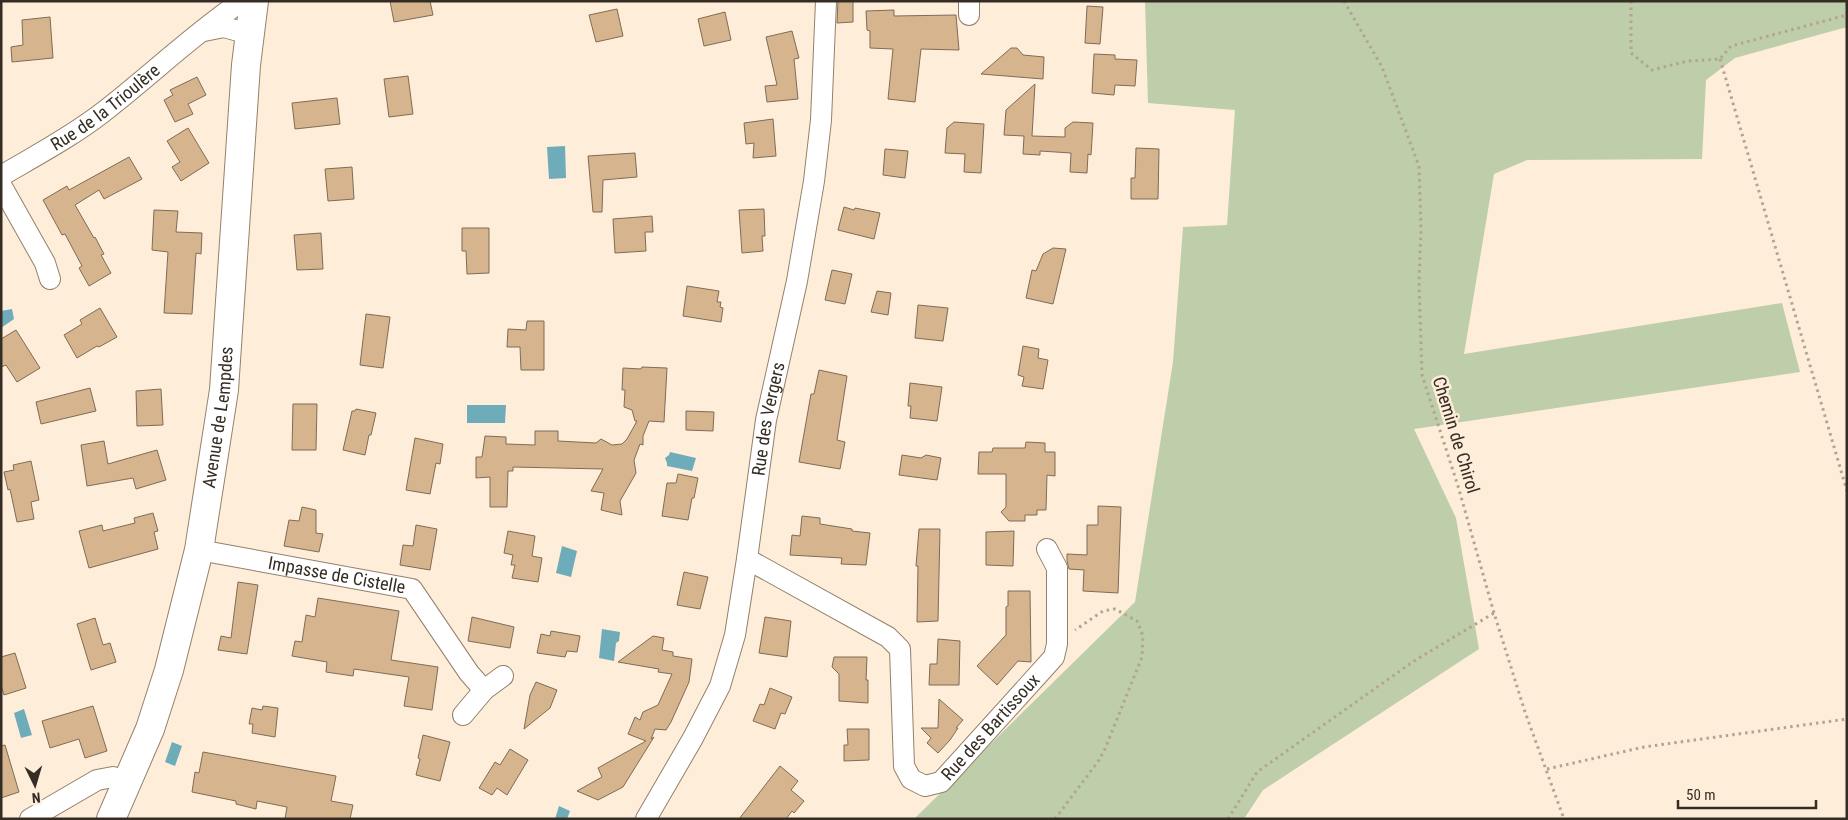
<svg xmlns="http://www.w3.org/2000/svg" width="1848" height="820" font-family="'Roboto Condensed',sans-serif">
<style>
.green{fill:#becdaa}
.water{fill:#6facba}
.building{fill:#d6b48d;stroke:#7f6c56}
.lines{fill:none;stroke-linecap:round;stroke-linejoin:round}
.street-casing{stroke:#94806a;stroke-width:22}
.secondary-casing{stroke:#94806a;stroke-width:30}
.path{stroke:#b2a494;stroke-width:3;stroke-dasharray:2.5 4;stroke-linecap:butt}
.street{stroke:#fff;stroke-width:20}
.secondary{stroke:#fff;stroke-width:28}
.labels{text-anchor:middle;stroke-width:5;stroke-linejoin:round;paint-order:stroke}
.street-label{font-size:18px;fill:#352d24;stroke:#feedd9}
</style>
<rect width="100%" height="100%" fill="#feedd9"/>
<path class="green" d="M1145 1H1847V27L1735 58 1706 80 1702 159 1527 160 1494 174 1464 354 1782 303 1800 372 1414 429 1456 518 1479 649 1263 790 1244 819H914L1135 602 1173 362 1183 227 1227 225 1235 110 1148 103Z"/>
<path class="water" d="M565 146 566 178 549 179 547 147Z
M12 309 14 319 1 328V311Z
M467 405H506L505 423H467Z
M670 452 696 458 692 471 667 466V463L665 458 669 455Z
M562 546 577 551 571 577 556 573Z
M602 629 620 632 619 641 616 643 614 661 599 658Z
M24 709 32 735 21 738 14 713Z
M172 742 182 746 175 766 165 762Z
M559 806 570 811 567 819H555Z"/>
<path class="building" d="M390 1H430L433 15 394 22Z
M838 1H853V22L837 23Z
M1087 6 1103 7 1100 44 1085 43Z
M617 9 623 36 596 42 589 15Z
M894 10V16L956 15 959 50 921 49 915 102 888 99 893 49 870 48V31L867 30 866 11Z
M725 12 731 40 704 46 698 19Z
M50 17 53 58 12 62 11 47 23 45 22 20Z
M792 31 799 58 794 59 798 99 767 102 765 86 777 85 766 37Z
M1011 48H1017L1023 55 1044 57 1043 79 981 74Z
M1094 54 1115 55V59L1137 60 1135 86 1115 85 1114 95 1092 93Z
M408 76 413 114 389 117 384 79Z
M197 77 206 95 188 104 193 114 175 122 164 100 173 95 170 90Z
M1035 84 1032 136 1065 137V128L1073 122 1093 123 1091 155 1088 154 1087 173 1070 172 1071 153 1040 151V155L1023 154 1024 136 1004 135 1006 110Z
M337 98 340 124 295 129 292 103Z
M773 119 776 156 753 158 754 143 746 144 744 123Z
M954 122 984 124 981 173 964 172 965 154 945 153 947 128Z
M188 128 209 163 181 181 172 167 180 162 167 141Z
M1136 148 1159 149 1158 199H1131V178H1135Z
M885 149 908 151 905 178 883 175Z
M635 153 637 177 603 180 602 212H593L588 156Z
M129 157 142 179 104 199 99 190 75 205 94 238 95 237 104 254 101 255 111 273 89 286 79 268 82 266 65 234 62 235 43 200 67 186 69 190Z
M352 167 354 199 328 201 325 169Z
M844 207 854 210 855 208 880 213 874 239 838 230Z
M764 209 765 236H762L763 251 742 253 739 210Z
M154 210 178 211 176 232 202 233 201 254 196 253 192 314 164 313 168 252 152 250Z
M652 216 653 232H645L646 251 615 253 613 219Z
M462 228H489V273L467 274 466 251H462Z
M321 233 323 269 297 270 294 235Z
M1053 248 1066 249 1053 304 1026 298 1032 270 1036 271 1043 254Z
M832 270 852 274 845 304 825 300Z
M687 286 719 291 717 302H721L720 307 723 308 721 322 683 316Z
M877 291 891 293 888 315 871 312Z
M918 305 948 308 943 341 915 338Z
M100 308 117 337 99 347 97 346 77 358 64 335 82 324 80 320Z
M366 314 390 317 383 368 360 365Z
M527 321H544V370H521L520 347H507L508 329 526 330Z
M16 330 40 368 17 382 6 365 1 367V339Z
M1023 346 1039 349 1038 358 1048 360 1043 389 1022 386 1024 377 1018 375Z
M642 367 667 368 664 422 649 421 643 436V445L640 444 634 460 636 473 620 501 622 515 601 510 604 493 591 491 603 469 513 467V471H508L507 507H490V477L476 478V457H482L485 436 506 437V444L535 445V431H558V441L596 443 601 439 612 445 622 444 627 439 637 421H635L632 410 624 407 625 390H622L623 368 641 369Z
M819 370 847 376 837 440 845 442 840 469 799 462 811 394H814Z
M910 383 942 387 937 421 910 418 911 406H908Z
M90 388 96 411 41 424 36 402Z
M161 389 163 425 137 426 136 391Z
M293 404H317L316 450H292Z
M356 409 376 413 371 435H369L365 455 343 450 352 411H355Z
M686 411 714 412 713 431 686 430Z
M415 438 443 444 440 464 436 463 430 494 406 490Z
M104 441 108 464 157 450 166 480 136 489 133 478 87 486 81 445Z
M1026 442 1045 443V452H1055V476L1047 475 1046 510H1037V515H1025V521H1009L1001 512 1006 507V474H978L979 452H992L993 448H1025Z
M902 455 921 458 926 455 941 458 937 480 899 475Z
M31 461 39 500 31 502 34 519 17 522 10 489 8 490 4 472 14 470 13 465Z
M678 474 698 478 694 498H692L688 520 662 516 667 483H676Z
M1098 506 1121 507 1118 593 1083 591 1084 570 1069 569 1067 561V554L1087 555V525H1098Z
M302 507 316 510V533L323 534 319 552 284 546 289 520 299 521Z
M153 513 158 531 154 532 158 549 89 568 79 531 102 525 103 531 135 523 134 518Z
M802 516 820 518V524L852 529V531L870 533 866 565 841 564 842 558 790 555 792 535 800 536Z
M416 525 437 529 430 570 400 565 403 545 413 546Z
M919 529H940L938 621 917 622 918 566H916Z
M508 531 535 536 532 556 542 558 538 582 512 578 515 565H511L513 555 504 553Z
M1014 531 1013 566 986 565V532Z
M684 572 708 577 700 609 677 605Z
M238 582 258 585 247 654 218 650 221 636 231 638Z
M1008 591H1030L1031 662 1018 661 997 685 977 666 1006 635V607L1008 606Z
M318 598 399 611 391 660 438 667 432 710 404 706 409 677 354 669 353 676 326 672 327 662 292 656 295 641 302 642 306 615 315 617Z
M472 617 514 627 510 648 468 641Z
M765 617 791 621 787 657 759 653Z
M95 618 103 645 110 643 116 662 91 670 77 624Z
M551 631 580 636 577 652 567 651 565 657 537 653 541 634 550 636Z
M653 636 664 638 662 650 673 652V656L692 659 689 682 671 722 666 730 655 729 651 739 654 737 623 787 598 800 577 791 602 777 598 768 646 741 628 734 635 717 640 720 643 712 658 705 672 674 658 672 659 669 618 662Z
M938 639 960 641 959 685H929L930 664H937Z
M15 653 26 688 4 695 1 685V657Z
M834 657H867L866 680H868V703L839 701V674L832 667Z
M536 682 557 690 550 708 524 729 530 695Z
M770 688 792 697 785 714 781 713 775 729 753 721 760 704 764 705Z
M939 699 963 720 956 728H958L950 740 938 753 927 743 931 738 921 728H938Z
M93 706 107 751 85 758 79 739 50 748 42 721Z
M263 706 278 708 275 737 252 733 253 724H249L252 708 262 710Z
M847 729H869V760L844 761V745H848Z
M423 735 450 742 440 781 416 775 420 759 418 758Z
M5 745 19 792 1 798V746Z
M510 749 528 760 507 795 497 788 492 795 479 788 495 762 500 765Z
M203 752 336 776 331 801 353 805 350 819H285L287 807 257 801 256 809 236 804V801L192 792 195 772 199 773Z
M780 766 798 781 791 790 804 801 794 813 792 811 786 819H739Z"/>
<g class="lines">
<defs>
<g id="street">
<path d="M969 1V15"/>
<path d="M204 31 224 27 249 34"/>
<path id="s1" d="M1 176C35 156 71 137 102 113 149 77 193 34 242 1"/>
<path d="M1 185 45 263 50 279"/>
<path id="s2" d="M199 550 412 589 469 673 484 690 503 676"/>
<path id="s3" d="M747 559 888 637 900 649 904 766 911 779 925 786 941 782 1054 657 1057 644V568L1047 549"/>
<path d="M463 715 484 690"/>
<path d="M30 819 97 780 113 777 128 782"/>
<path id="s4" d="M646 819 693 738 720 686 735 635 747 559 766 420 797 281 814 181 821 120 826 1"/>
</g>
<g id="secondary">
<path id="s5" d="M111 819 150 729 169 670 199 550 224 390 246 65 254 1"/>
</g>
</defs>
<use href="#street" class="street-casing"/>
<use href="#secondary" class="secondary-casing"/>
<path class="path" d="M1344 1 1382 67 1419 166 1421 230 1419 282 1422 375 1458 486 1494 613 1525 712 1564 819
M1631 1V53L1652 70 1688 61 1720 59 1731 46 1847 15
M1720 59 1847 491
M1547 769 1644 747 1847 719
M1055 819 1099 760 1105 749 1142 657 1143 636 1137 621 1115 609 1103 611 1075 630
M1228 819 1257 772 1414 661 1494 613"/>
<use href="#street" class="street"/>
<use href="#secondary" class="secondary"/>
</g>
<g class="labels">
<g class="street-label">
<text dy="6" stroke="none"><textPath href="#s1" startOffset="125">Rue de la Trioulère</textPath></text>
<text dy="6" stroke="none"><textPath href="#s5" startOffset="418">Avenue de Lempdes</textPath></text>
<text dy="6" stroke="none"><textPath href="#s4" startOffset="424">Rue des Vergers</textPath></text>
<text transform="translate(1456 435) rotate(73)" y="6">Chemin de Chirol</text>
<text dy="6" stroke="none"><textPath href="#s2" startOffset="140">Impasse de Cistelle</textPath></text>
<text dy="6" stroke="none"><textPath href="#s3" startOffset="416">Rue des Bartissoux</textPath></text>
</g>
</g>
<rect width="1848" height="820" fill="none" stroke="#352d24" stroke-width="5"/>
<g transform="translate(35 785) rotate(175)" stroke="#feedd9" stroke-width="4" paint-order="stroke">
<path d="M0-4L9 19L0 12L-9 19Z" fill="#352d24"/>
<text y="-8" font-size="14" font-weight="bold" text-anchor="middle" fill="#352d24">N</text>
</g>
<path d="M1678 800v8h138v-8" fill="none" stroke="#352d24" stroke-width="2.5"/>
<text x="1686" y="800" font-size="15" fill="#352d24" stroke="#feedd9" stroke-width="4" paint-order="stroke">50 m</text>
</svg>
